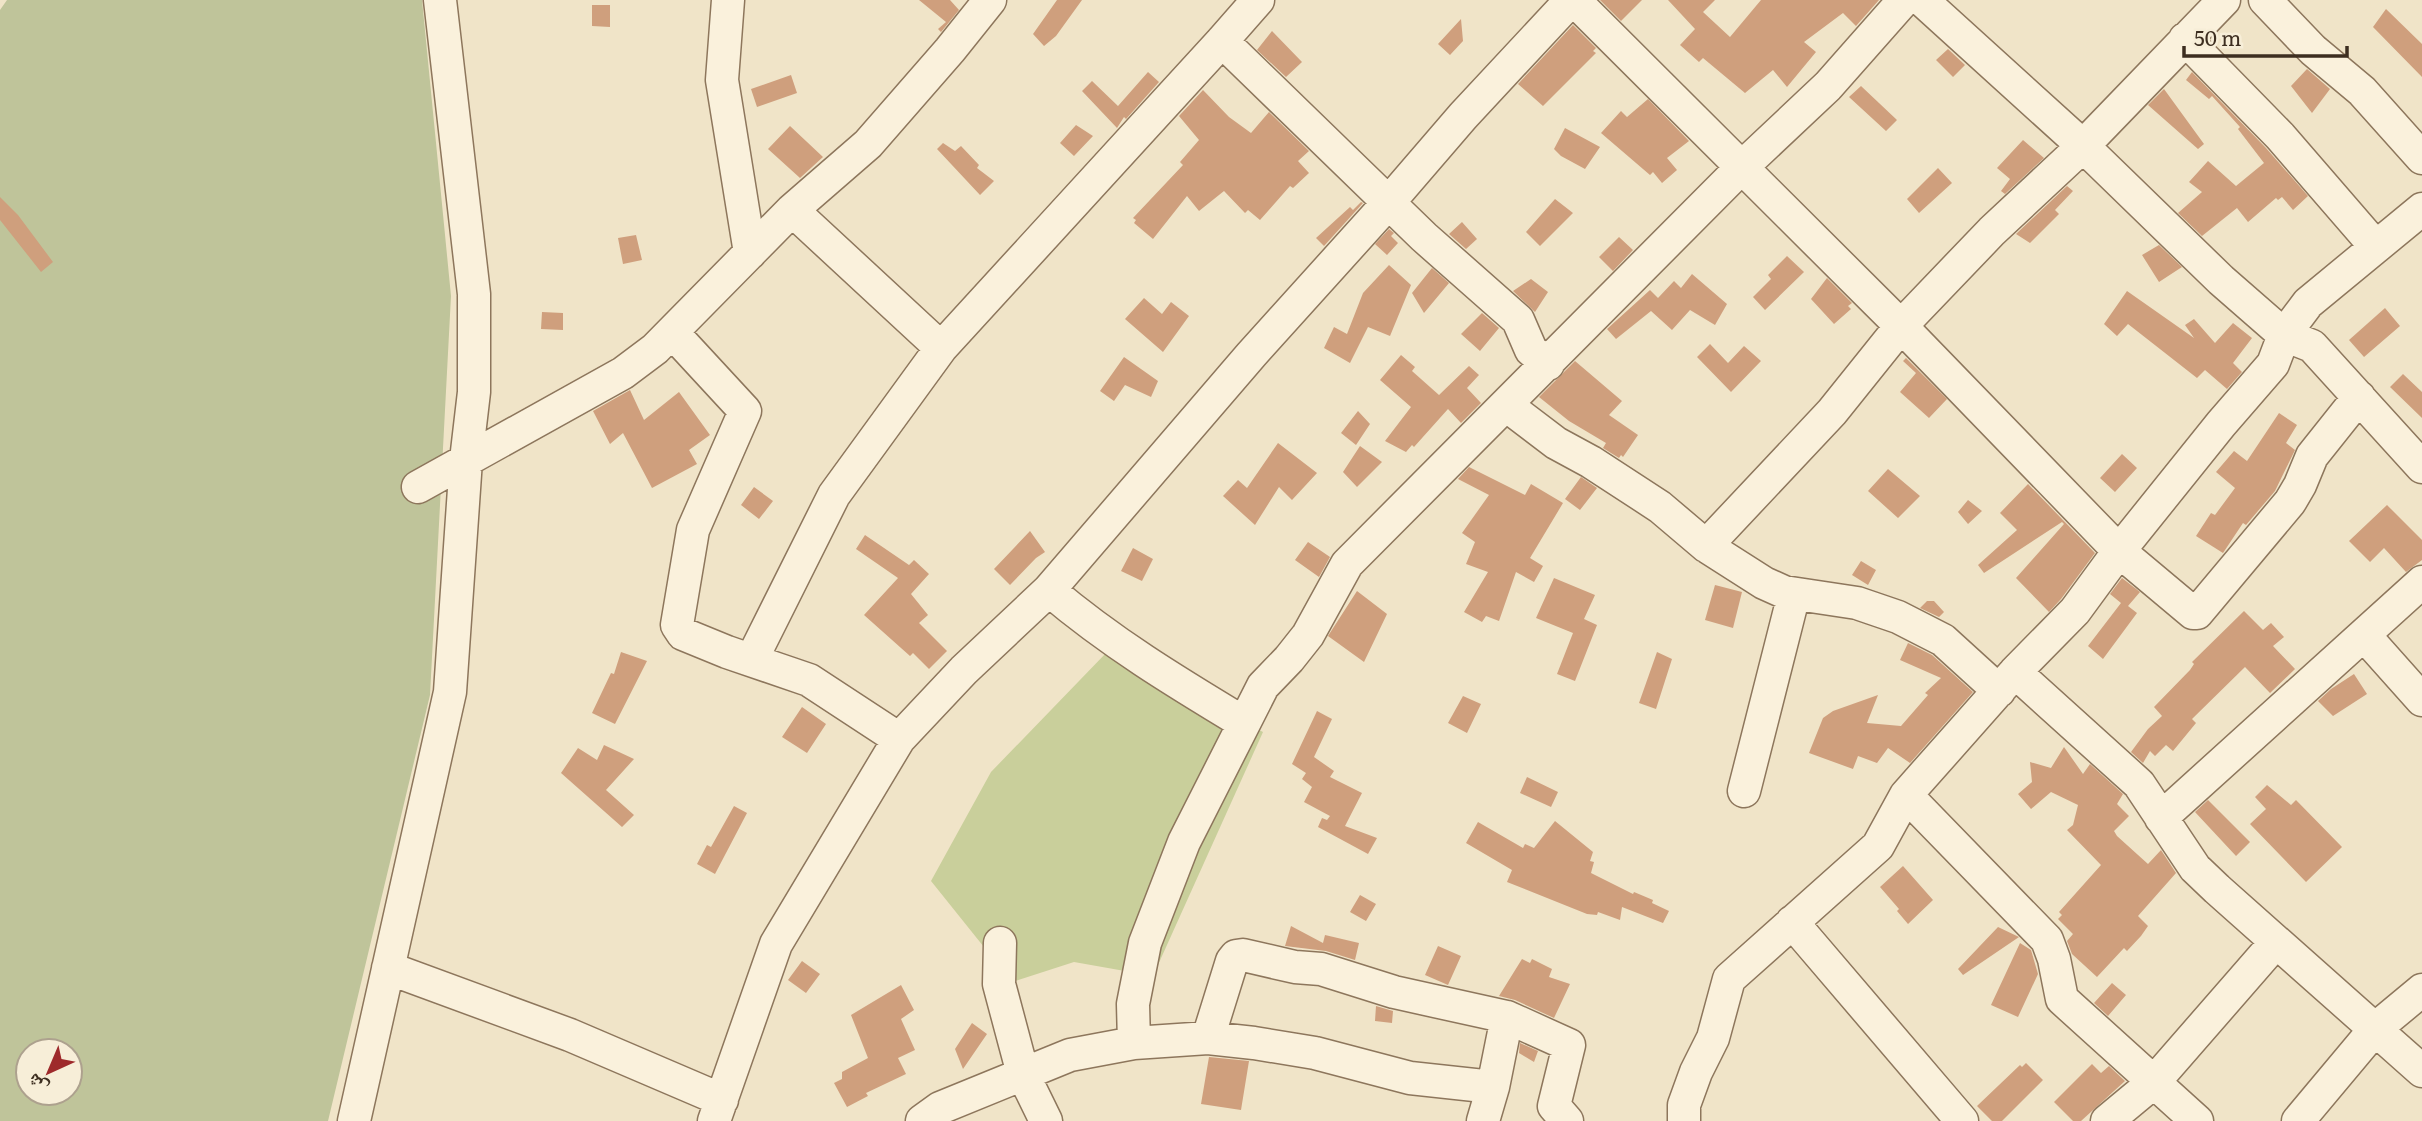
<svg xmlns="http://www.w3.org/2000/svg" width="2422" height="1121" font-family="Literata,'Noto Naskh Arabic',serif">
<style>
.green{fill:#c9cf9b}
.cemetery{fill:#bfc49a;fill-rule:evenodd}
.building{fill:#cf9f7d}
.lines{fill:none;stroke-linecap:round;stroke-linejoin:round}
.minor-casing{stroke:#8d765c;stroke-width:35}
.minor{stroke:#faf1dc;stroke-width:32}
</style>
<rect width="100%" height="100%" fill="#f0e4c8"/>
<path class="green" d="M1107 652 1263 732 1153 976 1074 962 1012 982 931 881 991 772Z"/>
<path class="cemetery" d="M7 0H422L451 296 430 695 328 1121H0V10ZM28 1051H70V1093H28Z"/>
<path class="building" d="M919 0H950L959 10 941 32 938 29 946 22Z
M1057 0H1082L1056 36 1044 46 1033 34Z
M1600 0H1642L1621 21Z
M1668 0H1715L1703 12 1730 37 1761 0H1879L1856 26 1843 13 1804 42 1816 52 1787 87 1773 70 1745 93 1703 58 1699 62 1680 45 1695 29Z
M592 5H610V27L592 26Z
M2386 9 2422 44V77L2373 27Z
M1461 19 1463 41 1450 55 1438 44Z
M1573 25 1596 48 1593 51 1596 53 1543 106 1518 84Z
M1272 31 1302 62 1286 77 1257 50Z
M1948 49 1965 65 1953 77 1936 60Z
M2307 69 2330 89 2312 113 2291 86Z
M1148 72 1159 82 1126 119 1124 117 1117 128 1082 91 1092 81 1118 106Z
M2192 72 2266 148 2308 196 2293 210 2282 197 2278 200 2276 198 2248 222 2237 208 2202 236 2178 213 2202 192 2189 182 2208 161 2236 186 2264 163 2238 129 2240 127 2212 96 2209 99 2186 80Z
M791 75 797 93 757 107 751 89Z
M1861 86 1897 120 1886 131 1849 97Z
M2164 89 2204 144 2198 149 2148 105Z
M1203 90 1229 117 1251 133 1269 112 1309 151 1298 161 1309 173 1293 188 1290 186 1260 220 1248 210 1245 213 1224 191 1199 211 1187 196 1153 239 1134 223 1136 220 1133 218 1183 165 1180 162 1199 140 1179 116Z
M1648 99 1689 141 1667 158 1677 170 1662 183 1653 172 1650 175 1601 133 1621 111 1627 117Z
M1076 125 1093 136 1074 156 1060 143Z
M790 126 823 157 800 178 768 149Z
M1565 128 1600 147 1585 169 1561 156 1554 149Z
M2023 140 2044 158 2005 194 2001 191 2010 179 1997 168Z
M943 143 955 151 961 146 979 165 977 168 994 181 980 195 937 149Z
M1938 168 1952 183 1919 213 1907 199Z
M2067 186 2073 191 2055 210 2059 214 2030 243 2016 234Z
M0 197 18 215 53 262 41 272 0 220Z
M1555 199 1573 213 1540 246 1526 232Z
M1361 202 1363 203 1324 246 1316 238 1350 207 1353 210Z
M1462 222 1477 239 1466 249 1449 234Z
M1389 229 1394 233 1391 236 1398 243 1387 255 1375 244Z
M636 235 642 260 623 264 618 238Z
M1619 237 1633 250 1613 271 1599 257Z
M2159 245 2182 267 2159 282 2142 255Z
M1787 256 1804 272 1765 310 1753 297 1771 279 1768 275Z
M1389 265 1411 285 1390 336 1368 327 1350 363 1324 348 1334 327 1347 334 1363 293Z
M1432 268 1449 283 1424 313 1412 293Z
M1692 274 1727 304 1715 325 1690 310 1672 330 1651 311 1616 339 1607 329 1650 290 1658 298 1674 281 1681 288Z
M1827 278 1852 303 1848 306 1851 309 1834 324 1811 299Z
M1531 279 1548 292 1535 312 1513 291Z
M2127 291 2194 338 2185 325 2194 319 2215 343 2233 323 2252 338 2233 363 2242 372 2227 389 2205 370 2197 378 2128 324 2117 336 2104 324Z
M1144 298 1162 314 1171 302 1189 316 1163 352 1125 319Z
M2385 308 2400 326 2364 357 2349 340Z
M542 312 563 313V330L541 329Z
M1482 313 1499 328 1480 351 1461 334Z
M1710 344 1728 363 1744 346 1761 361 1731 392 1697 357Z
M1401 355 1415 367 1412 371 1439 395 1469 366 1479 375 1467 388 1481 403 1461 423 1448 409 1414 447 1412 445 1406 452 1385 441 1411 407 1380 380Z
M1124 357 1158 381 1151 397 1125 385 1114 401 1100 391Z
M1906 358 1947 399 1929 418 1900 392 1916 373 1903 361Z
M1575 361 1622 401 1609 415 1638 435 1623 457 1621 455 1619 458 1603 448 1606 443 1569 421 1539 397Z
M2403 374 2422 392V418L2390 387Z
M630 390 644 420 679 392 710 435 689 450 697 464 652 488 623 433 610 444 593 411Z
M1358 411 1370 424 1356 445 1341 433Z
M2279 413 2297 425 2286 443 2295 450 2275 491 2246 525 2243 523 2223 553 2196 536 2211 513 2215 515 2235 488 2216 472 2234 451 2247 461Z
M1278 443 1317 473 1292 500 1279 487 1255 525 1223 496 1238 480 1247 488Z
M1360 446 1382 462 1357 487 1343 472Z
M2122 454 2137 468 2115 492 2100 478Z
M1469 467 1525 495 1531 484 1563 503 1530 558 1543 566 1534 582 1516 572 1499 621 1486 616 1482 622 1464 612 1488 572 1466 564 1475 542 1462 533 1489 495 1458 479Z
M1888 469 1920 496 1898 518 1868 491Z
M1581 477 1597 488 1580 510 1565 499Z
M2028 484 2095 553 2061 599 2049 612 2016 578 2064 524 2062 522 1984 573 1978 565 2017 530 2000 513Z
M754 487 773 501 759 519 741 505Z
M1968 500 1982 511 1968 524 1958 512Z
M2387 505 2422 540V560L2406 572 2384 548 2370 562 2349 541Z
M1030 531 1045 552 1036 558 1010 585 994 569Z
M865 535 909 565 914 560 929 574 911 594 928 615 919 623 947 651 929 669 913 653 910 656 864 615 898 578 856 549Z
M1308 542 1330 557 1319 577 1295 560Z
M1133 548 1153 559 1142 581 1121 571Z
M1861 561 1876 570 1868 585 1852 575Z
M1554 578 1595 595 1584 619 1597 625 1575 681 1557 674 1573 633 1536 618Z
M2122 578 2140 592 2128 606 2137 613 2103 659 2088 646 2121 603 2110 594Z
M1715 585 1742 592 1733 628 1705 620Z
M1357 591 1387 614 1364 662 1328 636Z
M1927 601H1934L1944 612 1939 617 1920 608Z
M2244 611 2263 630 2271 623 2284 637 2273 646 2295 669 2270 693 2245 667 2192 719 2196 723 2173 751 2166 745 2155 756 2150 751 2143 763 2131 752 2148 729 2162 716 2154 707 2190 670 2194 664 2192 662Z
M1908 643 1932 655 1973 692 1910 763 1888 748 1877 763 1858 756 1853 769 1809 753 1823 718 1833 711 1878 695 1867 723 1901 726 1928 695 1925 693 1941 678 1900 660Z
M621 652 647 661 615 724 592 713 611 673 614 674Z
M1657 652 1672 659 1656 709 1639 703Z
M2354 674 2367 694 2333 716 2318 701 2331 689Z
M1463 696 1481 704 1467 733 1448 723Z
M802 707 826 724 807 753 782 737Z
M1317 711 1332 719 1314 757 1334 771 1330 777 1362 793 1345 826 1377 838 1368 854 1318 827 1322 818 1327 820 1330 816 1304 802 1312 787 1302 779 1306 773 1292 764Z
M604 745 634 759 606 790 634 815 622 827 561 773 578 748 597 760Z
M2064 747 2083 774 2090 764 2123 794 2117 804 2129 816 2114 831 2117 836 2148 864 2161 850 2176 873 2138 916 2148 926 2141 936 2127 951 2124 948 2097 977 2072 954 2067 941 2073 934 2058 919 2062 915 2059 912 2101 865 2067 830 2073 825 2078 805 2051 792 2031 809 2018 794 2032 782 2030 762 2051 768Z
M1527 777 1558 792 1551 807 1520 793Z
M2267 785 2291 805 2296 800 2342 847 2306 882 2250 824 2266 809 2255 797Z
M2208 800 2250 842 2236 856 2195 812Z
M734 806 747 813 715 874 697 864 707 845 711 847Z
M1555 821 1593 852 1590 861 1594 862 1591 873 1633 894 1634 892 1653 900 1652 903 1669 911 1663 923 1622 907 1620 920 1598 912 1597 915 1587 914 1507 882 1512 870 1466 843 1478 822 1523 848 1525 844 1534 848Z
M1903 866 1933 900 1908 924 1897 911 1899 909 1880 887Z
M1360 895 1376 904 1366 921 1350 912Z
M1291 926 1323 943 1325 935 1359 943 1355 960 1326 951 1285 946Z
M1998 927 2019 937 1963 975 1958 969Z
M2020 943 2031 950 2038 974 2018 1017 1991 1005Z
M1438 946 1461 956 1448 985 1425 975Z
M1522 959 1530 963 1532 959 1552 969 1549 977 1570 984 1554 1018 1515 1000 1499 996Z
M802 961 820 974 806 993 788 980Z
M2112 983 2126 995 2108 1016 2094 1003Z
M901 985 914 1010 901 1019 915 1050 898 1058 906 1074 866 1093 868 1096 847 1107 834 1083 842 1079V1072L868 1058 851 1015Z
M1376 1006 1393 1011 1392 1023 1375 1021Z
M972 1023 987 1034 963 1069 955 1049Z
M1520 1043 1538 1051 1534 1062 1519 1053Z
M1209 1057 1249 1061 1241 1110 1201 1104Z
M2026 1063 2043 1080 2002 1121H1992L1977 1106 2020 1065 2022 1067Z
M2092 1064 2101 1073 2109 1066 2125 1081 2081 1121H2073L2054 1102Z"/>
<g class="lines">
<defs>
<path id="minor" d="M728 0 722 80 750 253
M1574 0 1901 326 2119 551 2193 613H2197L2290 502 2300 485 2312 456 2359 397
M1922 0 2083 146 2221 280 2284 335 2312 346 2422 467
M2265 0 2313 50 2362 91 2422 158
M2185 39 2280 136 2376 247
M1222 41 1424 237 1518 320 1531 350 1548 364
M792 210 941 348
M672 332 745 411 693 530 677 625 683 634 727 652 809 680 899 739
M1506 405 1556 443 1591 462 1660 507 1706 546 1764 583 1784 592 1857 603 1898 617 1943 640 1999 691
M418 487 623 373 655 349 792 210 868 144 950 50 990 0
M1706 546 1832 412 1901 326 1992 231 2083 146 2224 0
M1049 590C1110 642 1176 682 1244 723
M2364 635 2422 700
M752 659 834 495 941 348 1222 41 1258 0
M2015 672 2139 784 2195 868 2217 889 2422 1071
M1744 791 1794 594
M1906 795 2047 940 2054 959 2062 999 2197 1121
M2161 818 2422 582
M1792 922 1962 1121
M1000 943 999 984 1023 1074 1046 1121
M388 968 570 1035 722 1100
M1208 1038 1232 961 1236 956 1243 955 1295 967 1321 969 1394 992 1507 1017 1569 1045 1554 1106 1567 1121
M1134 1043 1133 1004 1145 943 1184 842 1263 686 1289 659 1308 635 1347 564 1742 167 1828 86 1904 0
M354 1121 450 692 466 460 474 392V294L440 0
M714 1121 776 944 899 739 964 670 1049 590 1251 355 1389 202 1463 116 1571 0
M922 1121 940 1108 1070 1055 1134 1043 1208 1038 1254 1043 1315 1053 1410 1078 1493 1087
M1483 1121 1493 1087 1507 1017
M1684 1121V1105L1696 1072 1713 1038 1729 979 1878 846 1906 795 2015 672 2075 611 2119 551 2221 424 2273 364 2284 335 2308 303 2422 209
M2107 1121 2154 1082 2276 942
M2298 1121 2375 1029 2422 990"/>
</defs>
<use href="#minor" class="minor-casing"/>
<use href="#minor" class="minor"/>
</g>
<g transform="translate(49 1072) rotate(224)"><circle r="33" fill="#f7eed8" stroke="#ada18e" stroke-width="2"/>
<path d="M0-5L12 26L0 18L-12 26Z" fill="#9e2a2b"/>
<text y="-10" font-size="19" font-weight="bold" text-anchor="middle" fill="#3d2e20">ش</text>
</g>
<path d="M2184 46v10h163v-10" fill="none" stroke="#3d2e20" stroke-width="3.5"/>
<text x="2194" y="46" font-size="21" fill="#3d2e20" stroke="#f7eed8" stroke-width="5" paint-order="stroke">50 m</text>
</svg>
